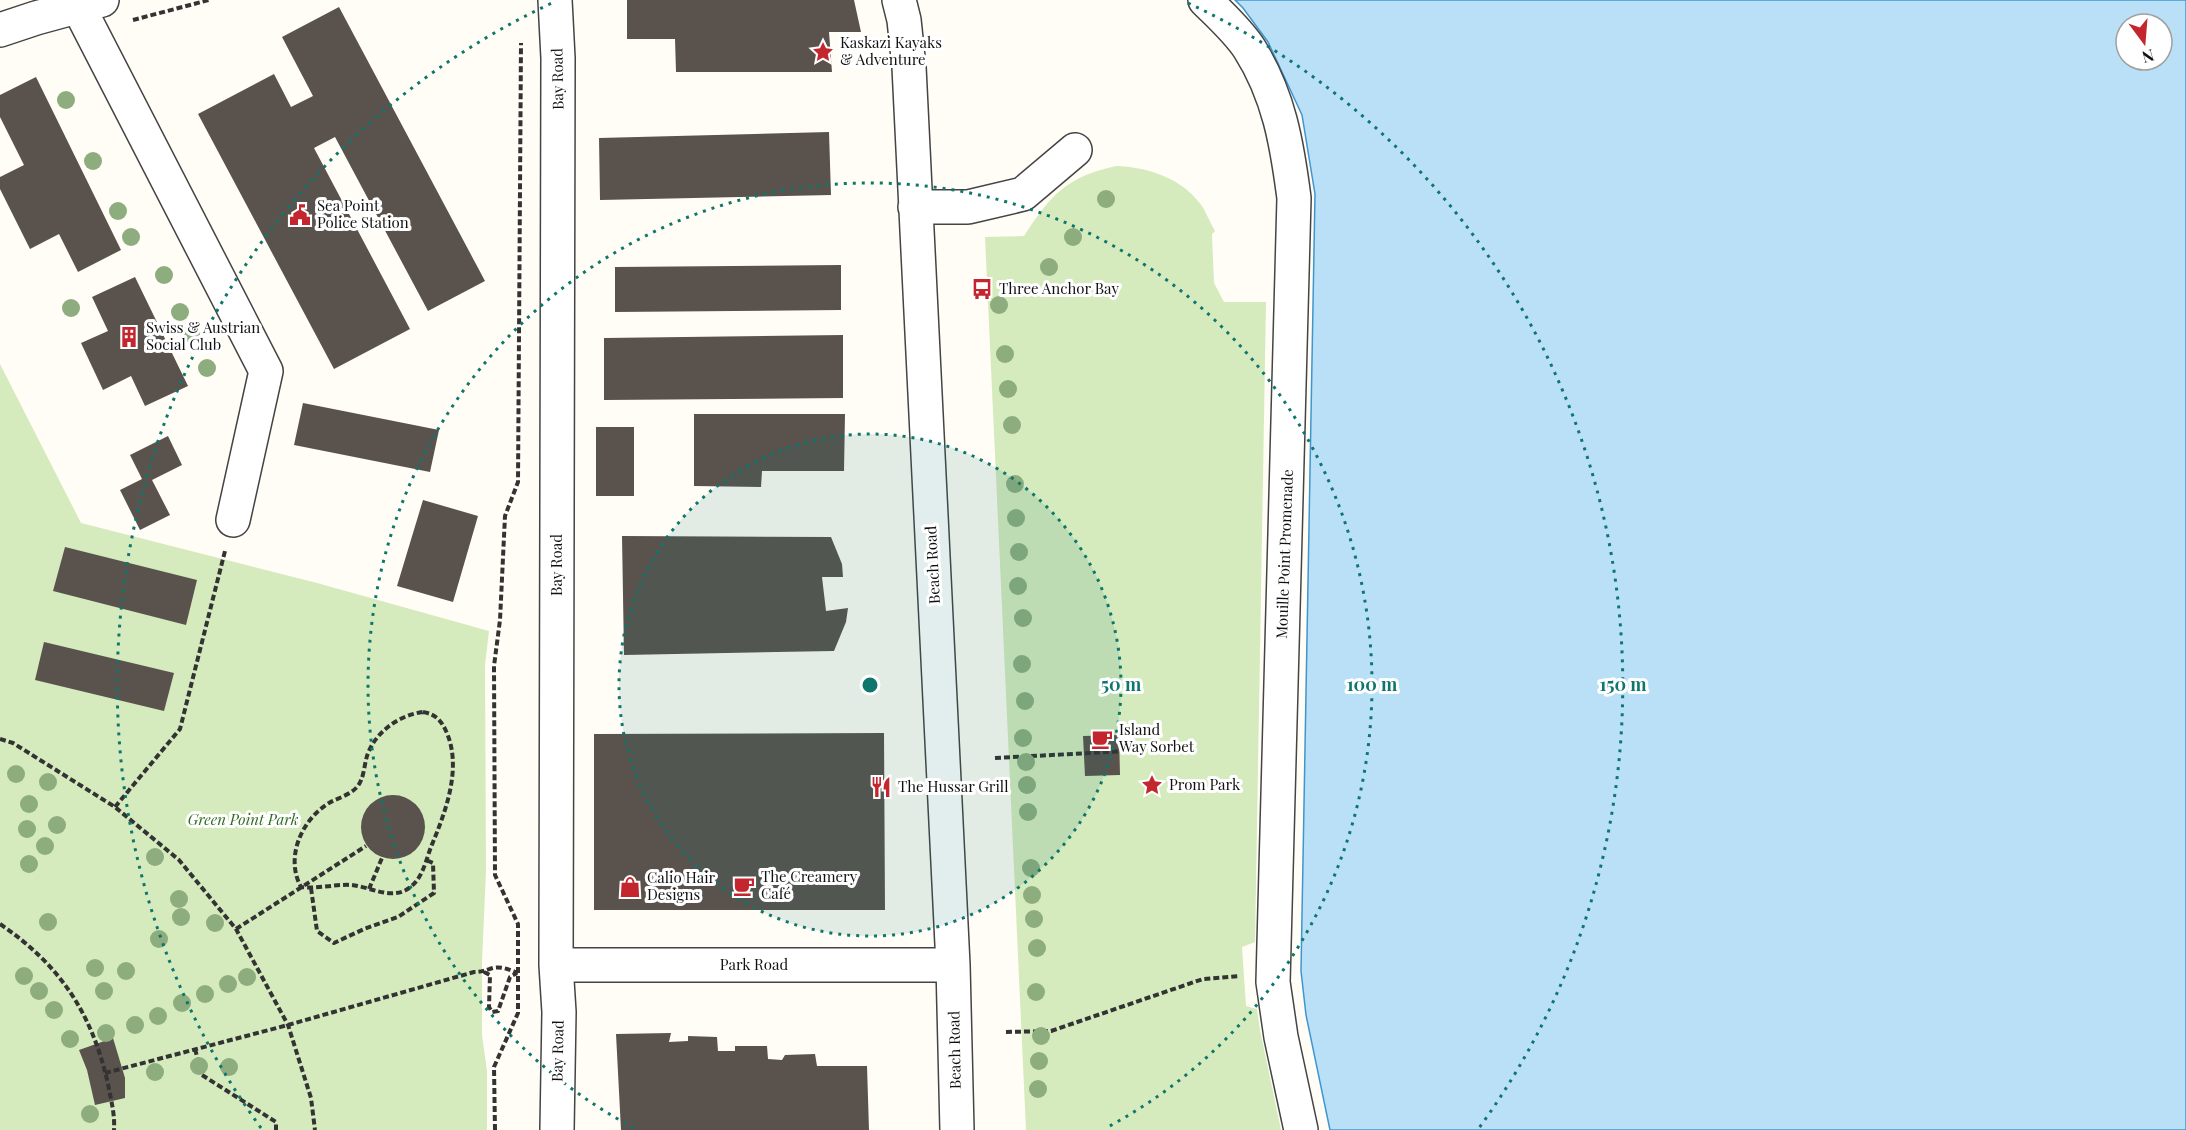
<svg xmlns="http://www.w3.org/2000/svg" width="2186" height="1130" font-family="'Playfair Display',serif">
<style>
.green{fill:#d5ebbd}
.water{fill:#b9e0f7;stroke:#3f96cf;stroke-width:1.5;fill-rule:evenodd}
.building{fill:#5a524d}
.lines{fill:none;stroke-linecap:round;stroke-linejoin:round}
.minor-casing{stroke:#444;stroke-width:36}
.path{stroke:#333;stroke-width:4;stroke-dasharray:6 3;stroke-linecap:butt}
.minor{stroke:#fff;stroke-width:33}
.tree{fill:#8dad7f}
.ring{fill:none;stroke:#0f766e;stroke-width:3;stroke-dasharray:3 6}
.labels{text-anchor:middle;stroke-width:6;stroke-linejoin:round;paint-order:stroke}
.poi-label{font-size:15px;fill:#111;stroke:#fff;text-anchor:start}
.street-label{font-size:15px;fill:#111;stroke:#fff}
.park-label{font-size:15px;font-style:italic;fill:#2f6b1f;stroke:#fff}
.centre{fill:#0f766e;stroke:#fff;stroke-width:3}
.ring-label{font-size:18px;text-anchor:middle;font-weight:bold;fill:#0f766e;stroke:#fff;stroke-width:6;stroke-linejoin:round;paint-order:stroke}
</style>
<rect width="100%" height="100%" fill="#fffdf5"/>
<path class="green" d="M1116 166C1148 167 1182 178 1202 206 1207 214 1210 223 1215 231L1212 234 1214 283 1224 302H1266L1255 942 1242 947 1246 1006 1257 1009 1260 1030 1281 1130H1026L985 237 1024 236C1051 195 1066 177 1116 166Z
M0 364 81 523 317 583 489 631 485 665 486 871 482 962V1035L487 1071V1130H0Z"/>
<path class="water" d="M1235 0H2186V1130H1330L1306 1015 1301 971 1315 194 1302 115 1268 42 1243 8ZM2126 24H2162V60H2126Z"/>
<path class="building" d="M627 0H854L861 32H829L832 72H676L675 39H627Z
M339 7 485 281 428 311 335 137 314 148 410 329 334 369 198 114 274 74 291 107 313 96 282 37Z
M36 77 121 250 78 272 59 234 30 249 0 189V177L24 165 0 117V95Z
M829 132 831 195 600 200 599 138Z
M841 265V310L615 312V267Z
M135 277 188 386 145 406 131 376 103 390 81 343 108 331 92 297Z
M843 335V398L604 400V338Z
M303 403 439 430 430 472 294 445Z
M694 414H845L844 471H762L761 487 694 486Z
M596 427H634V496H596Z
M168 436 182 465 152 480 170 515 140 530 120 490 142 479 130 455Z
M423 500 478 516 453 602 397 586Z
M622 536 831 537 842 564 843 577H822L826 611 848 608 846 622 834 651 624 655Z
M65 547 197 580 186 625 53 591Z
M44 642 174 673 164 711 35 680Z
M884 733 885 910H594V734Z
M1119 735 1120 775 1085 776 1083 736Z
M361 827a32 32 0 1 1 64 0a32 32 0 1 1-64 0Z
M671 1033 669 1042 688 1041V1036L717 1037 718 1051H735V1046H767L768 1059 782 1060 785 1055 815 1054 817 1066H867L869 1130H621L616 1034Z
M113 1038 125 1078V1098L95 1105 87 1070 79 1050Z"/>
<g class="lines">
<defs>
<path id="minor" d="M555 0 558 58 556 965 559 1012 557 1130
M899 0 904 20 909 67 953 965 957 1130
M1205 0C1220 15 1237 30 1249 48 1279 95 1287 144 1294 198L1273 982 1281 1037 1301 1130
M78 6 266 371 233 520
M0 30 36 18 102 0
M915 207H968L1023 194 1075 150
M556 965H953"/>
</defs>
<use href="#minor" class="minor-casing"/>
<path class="path" d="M133 20 209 0
M423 712C435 714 441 720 446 731 463 768 445 813 431 847 425 863 422 881 406 890 389 899 370 887 352 885 335 884 318 889 301 887 285 858 301 820 329 803 338 798 350 795 357 787 364 779 364 766 367 756 375 732 399 715 423 712Z
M0 739 13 743 115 807 179 860 236 929 288 1025 311 1098 315 1130
M995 758 1147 750
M115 807 180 729 225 551
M311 888 317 931 334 943 364 929 398 917 434 893 433 863 426 860
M369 889 382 858
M0 924C60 965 92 1013 108 1084 111 1100 115 1114 114 1130
M236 929 366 846
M484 972 490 975 489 1007 492 1012 498 1011 510 977 517 973
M1006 1032 1051 1031 1203 979 1240 976
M195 1049 202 1075 276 1122V1130
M105 1073 288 1025 474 972C482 972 486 970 493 968 502 966 510 970 518 973
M495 1130 494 1067 518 1013V924L495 875 494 666 500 620 505 516 518 482 521 43"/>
<use href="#minor" class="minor"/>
</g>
<g class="tree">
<circle cx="66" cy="100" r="9"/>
<circle cx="93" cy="161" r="9"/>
<circle cx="1106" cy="199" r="9"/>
<circle cx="118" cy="211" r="9"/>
<circle cx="131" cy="237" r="9"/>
<circle cx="1073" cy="237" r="9"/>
<circle cx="1049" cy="267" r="9"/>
<circle cx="164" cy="275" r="9"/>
<circle cx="999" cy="305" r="9"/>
<circle cx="71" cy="308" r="9"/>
<circle cx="180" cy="312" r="9"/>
<circle cx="191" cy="334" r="9"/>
<circle cx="1005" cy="354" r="9"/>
<circle cx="207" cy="368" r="9"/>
<circle cx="1008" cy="389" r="9"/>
<circle cx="1012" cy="425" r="9"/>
<circle cx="1015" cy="484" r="9"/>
<circle cx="1016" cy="518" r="9"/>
<circle cx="1019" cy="552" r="9"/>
<circle cx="1018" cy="586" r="9"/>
<circle cx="1023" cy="618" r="9"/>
<circle cx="1022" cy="664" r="9"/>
<circle cx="1025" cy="701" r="9"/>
<circle cx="1023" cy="738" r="9"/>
<circle cx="1026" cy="762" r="9"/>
<circle cx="16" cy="774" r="9"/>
<circle cx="48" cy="782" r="9"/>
<circle cx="1027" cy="785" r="9"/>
<circle cx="29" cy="804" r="9"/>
<circle cx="1028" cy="812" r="9"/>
<circle cx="57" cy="825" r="9"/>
<circle cx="27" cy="829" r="9"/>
<circle cx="45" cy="846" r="9"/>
<circle cx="155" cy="857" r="9"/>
<circle cx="29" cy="864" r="9"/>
<circle cx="1031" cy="868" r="9"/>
<circle cx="1032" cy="895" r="9"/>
<circle cx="179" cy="899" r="9"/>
<circle cx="181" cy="917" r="9"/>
<circle cx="1034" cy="919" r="9"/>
<circle cx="48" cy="922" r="9"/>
<circle cx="215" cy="923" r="9"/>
<circle cx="159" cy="939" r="9"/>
<circle cx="1037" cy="948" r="9"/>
<circle cx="95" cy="968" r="9"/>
<circle cx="126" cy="971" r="9"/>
<circle cx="24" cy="976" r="9"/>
<circle cx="247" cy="977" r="9"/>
<circle cx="228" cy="984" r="9"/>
<circle cx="39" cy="991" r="9"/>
<circle cx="104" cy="991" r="9"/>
<circle cx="1036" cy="992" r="9"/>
<circle cx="205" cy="994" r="9"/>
<circle cx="182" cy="1003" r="9"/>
<circle cx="54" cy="1010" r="9"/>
<circle cx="158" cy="1016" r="9"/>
<circle cx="135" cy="1025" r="9"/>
<circle cx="106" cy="1033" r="9"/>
<circle cx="1041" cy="1036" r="9"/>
<circle cx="70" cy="1039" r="9"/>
<circle cx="1039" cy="1061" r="9"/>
<circle cx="199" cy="1066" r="9"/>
<circle cx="229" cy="1067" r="9"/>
<circle cx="155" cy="1072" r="9"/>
<circle cx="1038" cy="1089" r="9"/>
<circle cx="90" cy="1114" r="9"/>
</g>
<circle cx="870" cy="685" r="251" fill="#0f766e" fill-opacity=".12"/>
<g class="ring">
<circle cx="870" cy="685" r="251"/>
<path d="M634 1128A502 502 0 1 1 1106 1128"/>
<path d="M261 1128A753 753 0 0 1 552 3M1188 3A753 753 0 0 1 1479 1128"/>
</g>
<defs>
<symbol id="sight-bare" viewBox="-9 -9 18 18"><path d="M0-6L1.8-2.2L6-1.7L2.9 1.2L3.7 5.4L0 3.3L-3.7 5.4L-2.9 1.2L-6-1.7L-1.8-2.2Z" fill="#c4262e" stroke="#fff" stroke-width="2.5" paint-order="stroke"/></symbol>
<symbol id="civic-bare" viewBox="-9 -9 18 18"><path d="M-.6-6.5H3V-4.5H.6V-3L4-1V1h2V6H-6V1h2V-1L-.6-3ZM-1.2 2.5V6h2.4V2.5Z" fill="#c4262e" stroke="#fff" stroke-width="2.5" paint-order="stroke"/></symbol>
<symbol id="bus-bare" viewBox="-9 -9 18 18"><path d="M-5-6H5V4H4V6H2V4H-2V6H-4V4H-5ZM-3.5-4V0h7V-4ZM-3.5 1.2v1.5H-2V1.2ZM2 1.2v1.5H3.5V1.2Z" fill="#c4262e" stroke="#fff" stroke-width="2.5" paint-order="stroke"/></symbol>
<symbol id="building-bare" viewBox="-9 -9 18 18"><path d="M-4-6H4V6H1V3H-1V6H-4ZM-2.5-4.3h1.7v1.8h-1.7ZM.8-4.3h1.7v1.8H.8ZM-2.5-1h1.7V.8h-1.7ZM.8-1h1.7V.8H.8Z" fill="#c4262e" stroke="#fff" stroke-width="2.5" paint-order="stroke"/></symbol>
<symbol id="cafe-bare" viewBox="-9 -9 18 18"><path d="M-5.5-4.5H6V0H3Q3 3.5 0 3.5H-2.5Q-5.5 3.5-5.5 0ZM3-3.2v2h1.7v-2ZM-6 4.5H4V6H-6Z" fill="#c4262e" stroke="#fff" stroke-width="2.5" paint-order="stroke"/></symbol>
<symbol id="restaurant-bare" viewBox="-9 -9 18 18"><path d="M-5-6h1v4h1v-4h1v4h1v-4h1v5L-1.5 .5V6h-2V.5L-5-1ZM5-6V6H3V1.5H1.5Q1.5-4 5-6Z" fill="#c4262e" stroke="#fff" stroke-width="2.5" paint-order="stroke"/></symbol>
<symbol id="shop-bare" viewBox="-9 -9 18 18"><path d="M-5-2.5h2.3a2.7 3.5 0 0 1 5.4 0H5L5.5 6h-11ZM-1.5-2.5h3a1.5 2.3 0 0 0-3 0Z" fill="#c4262e" stroke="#fff" stroke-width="2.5" paint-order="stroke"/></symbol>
</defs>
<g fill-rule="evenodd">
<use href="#sight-bare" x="808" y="37" width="30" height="30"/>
<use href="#civic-bare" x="285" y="200" width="30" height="30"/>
<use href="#bus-bare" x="967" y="274" width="30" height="30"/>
<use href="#building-bare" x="114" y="322" width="30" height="30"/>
<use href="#cafe-bare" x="1087" y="724" width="30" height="30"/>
<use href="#sight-bare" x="1137" y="770" width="30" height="30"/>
<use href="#restaurant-bare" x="866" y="772" width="30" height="30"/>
<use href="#cafe-bare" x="729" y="871" width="30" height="30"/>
<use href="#shop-bare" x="615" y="872" width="30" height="30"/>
</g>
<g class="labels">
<g class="poi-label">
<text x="840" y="48">Kaskazi Kayaks<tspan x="840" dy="17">&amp; Adventure</tspan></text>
<text x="317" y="211">Sea Point<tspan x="317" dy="17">Police Station</tspan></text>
<text x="999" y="294">Three Anchor Bay</text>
<text x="146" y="333">Swiss &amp; Austrian<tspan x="146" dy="17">Social Club</tspan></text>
<text x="1119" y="735">Island<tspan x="1119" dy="17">Way Sorbet</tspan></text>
<text x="1169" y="790">Prom Park</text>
<text x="898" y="792">The Hussar Grill</text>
<text x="761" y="882">The Creamery<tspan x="761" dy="17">Café</tspan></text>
<text x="647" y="883">Calio Hair<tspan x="647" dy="17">Designs</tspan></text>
</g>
<g class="street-label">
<text transform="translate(558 79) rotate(-91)" y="5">Bay Road</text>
<text transform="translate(1285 554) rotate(-88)" y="5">Mouille Point Promenade</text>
<text transform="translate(557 565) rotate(-90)" y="5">Bay Road</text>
<text transform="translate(933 565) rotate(-93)" y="5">Beach Road</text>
<text x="754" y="970">Park Road</text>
<text transform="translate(955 1050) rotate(-91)" y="5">Beach Road</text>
<text transform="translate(558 1051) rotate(-89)" y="5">Bay Road</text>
</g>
<g class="park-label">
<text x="243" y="825">Green Point Park</text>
</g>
</g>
<circle cx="870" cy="685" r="9" class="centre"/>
<g class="ring-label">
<text x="1121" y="691">50 m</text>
<text x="1372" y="691">100 m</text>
<text x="1623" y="691">150 m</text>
</g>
<g transform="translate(2144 42) rotate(164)"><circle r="28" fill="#ffffff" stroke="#a0a0a0" stroke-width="1.5"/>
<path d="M0-4.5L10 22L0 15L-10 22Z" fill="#c4262e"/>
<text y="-9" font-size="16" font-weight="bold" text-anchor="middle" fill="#111111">N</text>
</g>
</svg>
